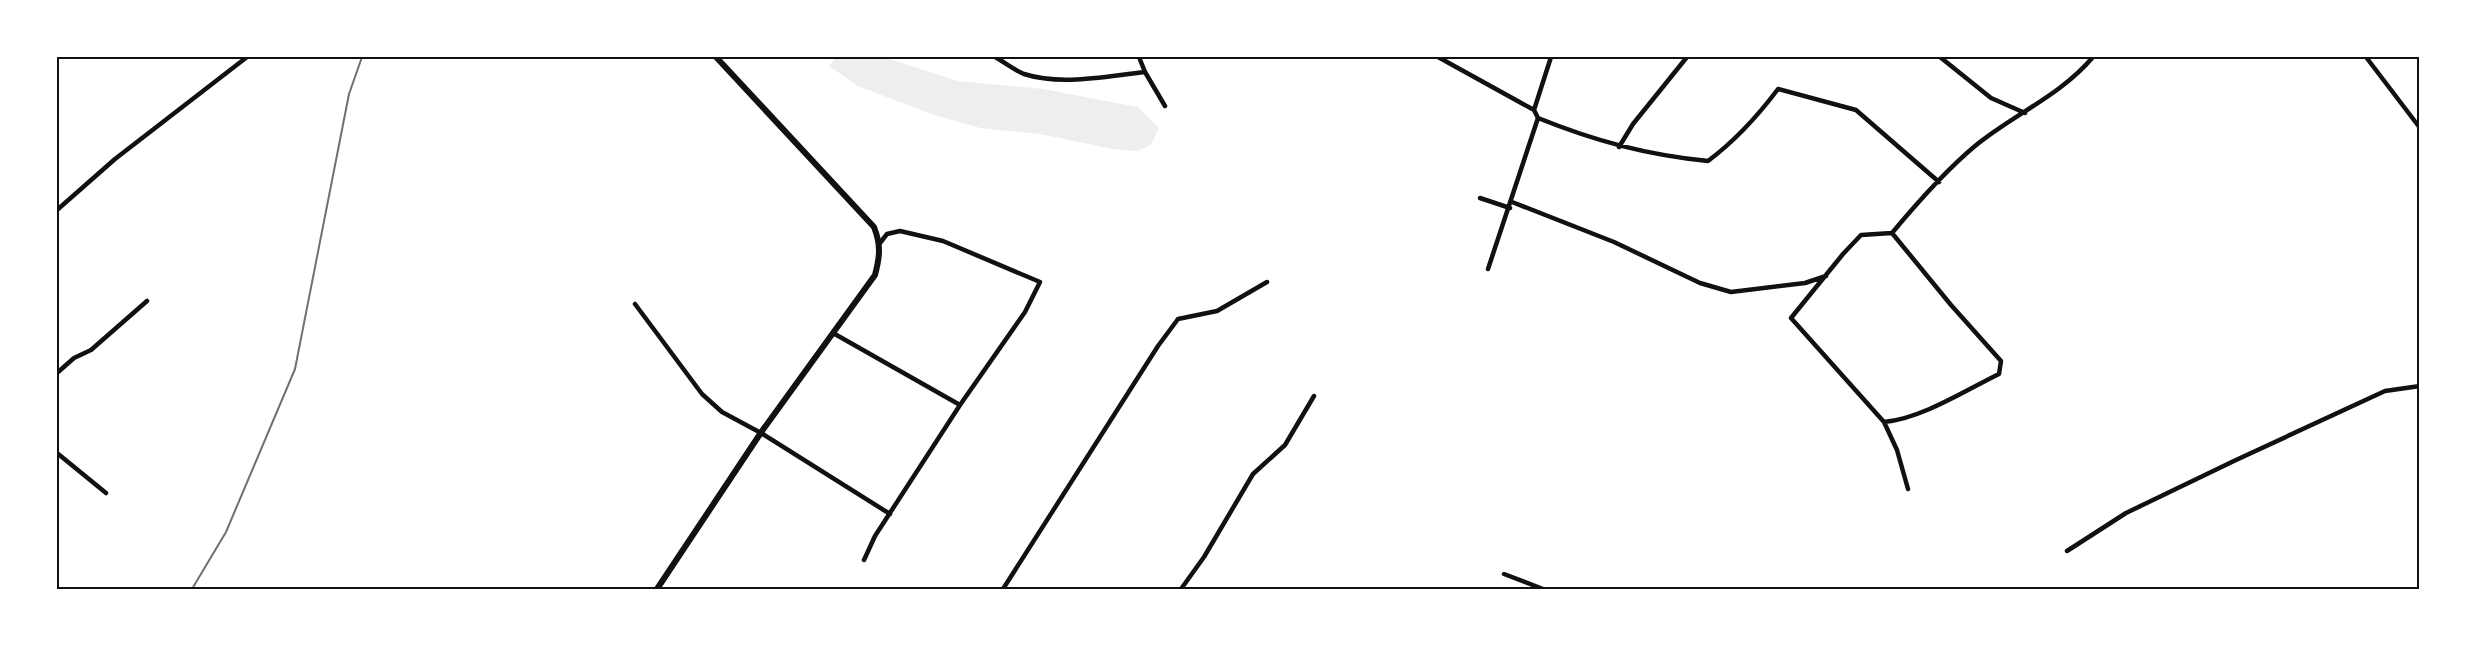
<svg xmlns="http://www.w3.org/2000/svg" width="2477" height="646" font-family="'Work Sans',sans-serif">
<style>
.green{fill:#eee}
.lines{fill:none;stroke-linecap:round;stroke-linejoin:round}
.minor{stroke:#111;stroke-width:4.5}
.tertiary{stroke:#111;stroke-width:6}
.rail{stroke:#707070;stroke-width:2}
.neatline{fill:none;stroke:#111;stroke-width:2}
</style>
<rect width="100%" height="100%" fill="#fff"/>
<path class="green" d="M836 57H883L958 81 1043 89 1138 107 1159 128 1151 145 1137 151 1113 149 1040 134 980 128 931 114 858 86 829 66Z"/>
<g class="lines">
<path class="minor" d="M995 57C1004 62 1014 70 1024 74 1062 86 1106 76 1145 72
M1139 57 1145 72 1165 106
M1438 57 1534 110 1538 118C1595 141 1647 155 1708 161 1736 140 1757 117 1778 89L1856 110 1939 182
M1940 57 1991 98 2025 113
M2366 57 2420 128
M1534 110 1551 57
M1619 147 1633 124 1687 57
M1480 198 1510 208
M1512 202 1614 242 1700 283 1731 292 1805 283 1826 276
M57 210 115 159 247 57
M1892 233 1951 305 2001 361 1999 374C1966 390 1921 419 1884 422L1791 318 1843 254 1861 235 1892 233C1917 203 1945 171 1975 146 2014 114 2060 96 2093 57
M1488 269 1538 118
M635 304 702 394 722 412 761 433 890 514
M833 333 960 405
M57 373 74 358 91 350 147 301
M1884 422 1897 450 1908 489
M57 453 106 493
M2067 551 2126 513 2236 460 2385 391 2420 386
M864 560 875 536 960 405 1025 312 1040 282 943 241 900 231 887 234 880 243
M1504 574 1543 589
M1003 589 1158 346 1178 319 1217 311 1267 282
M1181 589 1204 557 1253 474 1285 445 1314 396"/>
<path class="tertiary" d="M657 589 762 431 875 275C880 256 881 245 874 227L716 57"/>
<path class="rail" d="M192 589 226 532 295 369 349 94 362 57"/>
</g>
<rect width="2477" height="646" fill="none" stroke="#ffffff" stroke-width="117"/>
<rect x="58" y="58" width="2360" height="530" class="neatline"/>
</svg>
